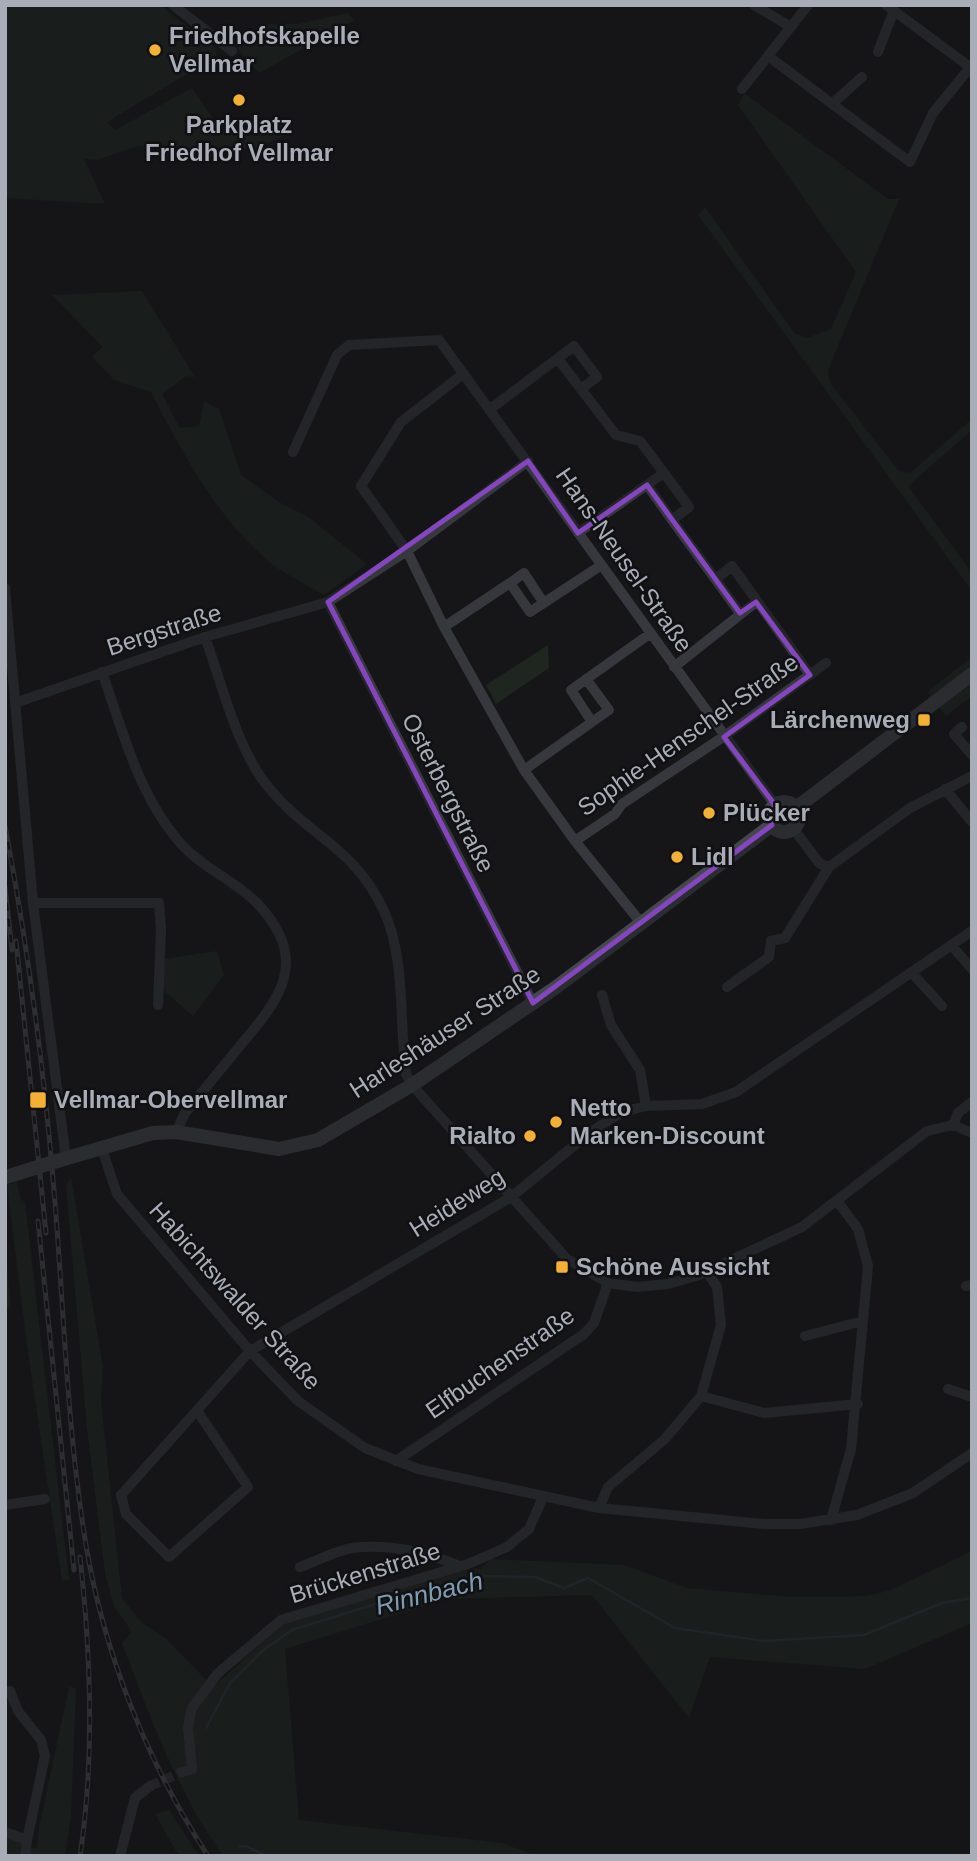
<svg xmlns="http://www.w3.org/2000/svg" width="977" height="1861" font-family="Arial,sans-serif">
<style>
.green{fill:#1e261f}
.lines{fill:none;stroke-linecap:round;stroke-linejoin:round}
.stream{stroke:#2c353c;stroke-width:2.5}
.minor-tunnel{stroke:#333438;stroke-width:10;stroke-dasharray:10 5;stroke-linecap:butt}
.minor{stroke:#37383d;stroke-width:10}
.secondary{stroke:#45474d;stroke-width:14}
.rail-casing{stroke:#4a4c52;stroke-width:5}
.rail{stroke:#111113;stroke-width:2.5;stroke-dasharray:8;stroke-linecap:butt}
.secondary-bridge{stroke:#45474d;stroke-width:14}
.marked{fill:none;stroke:#8446be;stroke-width:5;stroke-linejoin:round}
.poi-dot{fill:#f2b134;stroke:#111113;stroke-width:2.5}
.labels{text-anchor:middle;stroke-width:5;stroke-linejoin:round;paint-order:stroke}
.poi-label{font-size:24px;font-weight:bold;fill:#a8adb8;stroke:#111113;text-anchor:start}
.street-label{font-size:24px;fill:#a8adb8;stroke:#111113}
.water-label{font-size:26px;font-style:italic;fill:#7f9bb3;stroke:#111113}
</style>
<rect width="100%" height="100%" fill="#161618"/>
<path class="green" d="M5 5H160L215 48 217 56 107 122 115 130 192 88 221 130 249 136 277 117 289 134 255 148 217 151 137 146 97 160 84 159 105 204 5 198Z
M347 13 354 20 259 73 232 42 270 24H299Z
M744 93 888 199H899L828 370 830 383 898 470 910 473 972 419V430L908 486 972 573V591L698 215 705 207 795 334 807 338 831 329 856 272 738 105Z
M142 291 195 377 186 376 162 394 180 428 199 426 204 402 219 409 241 475 282 504 307 516 367 564 324 595C306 584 284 574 268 561 215 515 183 454 151 392L114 380 92 356 103 347 52 295Z
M548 645 549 668 496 704 486 685Z
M972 657V696L946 716 927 692Z
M217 951 224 975 193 1016 162 989 165 959Z
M71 1177 103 1367 101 1401 122 1598 141 1622 165 1638 213 1687 283 1624 460 1571 480 1569 491 1559 624 1565 687 1588 789 1597 867 1596 891 1590 972 1551V1623L865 1669 710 1657 689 1718 592 1595 446 1599 285 1649 299 1820 502 1843 536 1856H223C177 1791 150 1717 122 1643L132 1632 114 1606 105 1573 87 1428 66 1186Z
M17 1182 20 1197 25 1203 69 1580 62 1581 27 1345 7 1185Z
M5 1248 11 1307 5 1309Z
M69 1687 76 1688 71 1816 65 1856H5V1834L37 1849 39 1827Z
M169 1810 199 1856H179L155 1814Z"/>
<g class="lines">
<path class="stream" d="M206 1728 230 1683 262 1651 292 1630 382 1602 483 1576 535 1577 564 1588 588 1578 675 1628 764 1641 864 1635 942 1603 972 1598
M240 1847 246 1846 266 1856"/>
<path class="minor-tunnel" d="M150 1786 182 1772"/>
<path class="minor" d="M173 5 232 51
M754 5 791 27
M886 5 970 67
M878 52 894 10
M768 56 910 162 933 113 972 65
M742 89 808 5
M832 104 862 77
M558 359 581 389
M463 374 401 422 361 486 407 551 444 627 524 770 575 841 642 924
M489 410 574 346 597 377 581 389 616 435 640 441 664 473
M293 452 337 355 349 345 439 340 775 805
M647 485 672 520
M578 533 664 473 689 507 672 520 740 613
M716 579 732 566 810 675
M510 583 524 573 543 602
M5 588 33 903 66 1158
M328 602 533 1003
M444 627 510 583 530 612 600 566
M205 637C222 684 237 750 269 788 309 837 354 846 384 911 406 960 399 1022 406 1074L412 1085 567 1259 608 1283 637 1287 668 1284 699 1275 802 1227 927 1131 953 1125 972 1133
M674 667 756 602
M102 672C123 732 139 797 182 845 204 869 236 881 258 904 311 961 280 999 239 1047 221 1069 203 1091 185 1113L176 1132
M586 679 609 710 592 722
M15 703 205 637 328 602 407 551 528 461
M962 727 954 734 972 755
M524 770 592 722 571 690 651 633
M945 789 972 822
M793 828 819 863 829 867 910 808 972 776
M575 841 615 814 622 804 723 737 826 663
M33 903H159L161 929 158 1005
M952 946 972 969
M912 973 942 1006
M727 987 769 957 771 941 785 938 829 867
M602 995 611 1025 640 1070 646 1106
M953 1125 958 1113 972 1102
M101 1146 117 1194 250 1351 298 1401 365 1448 418 1469 599 1508 764 1524H800L857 1515 913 1493 972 1453
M966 1286 972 1285
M805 1336 863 1321
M948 1389 972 1397
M701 1396 764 1413 858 1404
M198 1412 248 1487 169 1557 126 1514 121 1495 250 1351 511 1197 592 1131 622 1112 646 1106 702 1104 736 1092 972 931
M396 1461 584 1334 594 1323 608 1283
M5 1505 45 1499
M599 1508 608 1487 665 1439 701 1396 721 1325 717 1287 706 1271
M831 1520 851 1449 868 1266 858 1229 838 1202
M300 1567C317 1561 335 1551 352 1548 390 1543 426 1552 460 1566
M10 1691 18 1711 41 1740 45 1756 27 1840
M182 1772 192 1769 188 1727 192 1708 218 1673 281 1620 468 1564 507 1547 529 1529 543 1497
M5 1832 27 1840 25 1856
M120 1856 135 1798 150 1786"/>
<path class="secondary" d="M769 817a15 15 0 1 1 30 0a15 15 0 1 1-30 0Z
M796 808 972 674
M57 1161 153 1133 176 1132 279 1149 318 1140 412 1085 555 988 772 825"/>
<defs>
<path id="rail" d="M5 826C27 943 43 1061 53 1179 64 1301 66 1425 86 1545 104 1654 148 1764 208 1856
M5 887 12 950
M16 941 46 1233
M38 1221 74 1570
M80 1557C91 1656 95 1757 80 1856"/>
</defs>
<use href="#rail" class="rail-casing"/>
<use href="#rail" class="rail"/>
<path class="secondary-bridge" d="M6 1177 57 1161"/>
</g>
<path d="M0 0H977V1861H0ZM528 461 578 533 647 485 740 613 756 602 810 675 724 737 775 805 769 814 772 825 533 1003 328 602Z" fill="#161618" fill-opacity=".55" fill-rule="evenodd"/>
<path class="marked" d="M528 461 578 533 647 485 740 613 756 602 810 675 724 737 775 805 769 814 772 825 533 1003 328 602Z"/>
<g class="poi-dot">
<circle cx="155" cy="50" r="7"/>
<circle cx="239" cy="100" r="7"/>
<rect x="917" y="713" width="14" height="14" rx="3.5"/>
<circle cx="709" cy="813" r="7"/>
<circle cx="677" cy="857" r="7"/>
<rect x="29" y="1091" width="18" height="18" rx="3.5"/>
<circle cx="556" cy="1122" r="7"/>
<circle cx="530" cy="1136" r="7"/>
<rect x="555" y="1260" width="14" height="14" rx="3.5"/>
</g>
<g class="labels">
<g class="poi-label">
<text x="169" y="44">Friedhofskapelle<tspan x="169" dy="28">Vellmar</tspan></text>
<text x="239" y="133" text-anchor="middle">Parkplatz<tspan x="239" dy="28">Friedhof Vellmar</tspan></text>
<text x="910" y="728" text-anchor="end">Lärchenweg</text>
<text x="723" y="821">Plücker</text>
<text x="691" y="865">Lidl</text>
<text x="54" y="1108">Vellmar-Obervellmar</text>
<text x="570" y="1116">Netto<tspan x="570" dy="28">Marken-Discount</tspan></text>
<text x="516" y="1144" text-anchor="end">Rialto</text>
<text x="576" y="1275">Schöne Aussicht</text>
</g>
<g class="street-label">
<text transform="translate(624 560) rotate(55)" y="8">Hans-Neusel-Straße</text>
<text transform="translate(164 630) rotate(-18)" y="8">Bergstraße</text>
<text transform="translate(688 735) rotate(-35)" y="8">Sophie-Henschel-Straße</text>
<text transform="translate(448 793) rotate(63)" y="8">Osterbergstraße</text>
<text transform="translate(445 1032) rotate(-33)" y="8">Harleshäuser Straße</text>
<text transform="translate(457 1203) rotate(-32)" y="8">Heideweg</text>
<text transform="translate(235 1296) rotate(48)" y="8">Habichtswalder Straße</text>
<text transform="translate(500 1363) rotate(-35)" y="8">Elfbuchenstraße</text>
<text transform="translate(365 1573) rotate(-17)" y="8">Brückenstraße</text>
</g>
<g class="water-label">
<text transform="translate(429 1593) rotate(-14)" y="9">Rinnbach</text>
</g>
</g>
<rect width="977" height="1861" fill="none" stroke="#a8adb8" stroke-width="14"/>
</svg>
